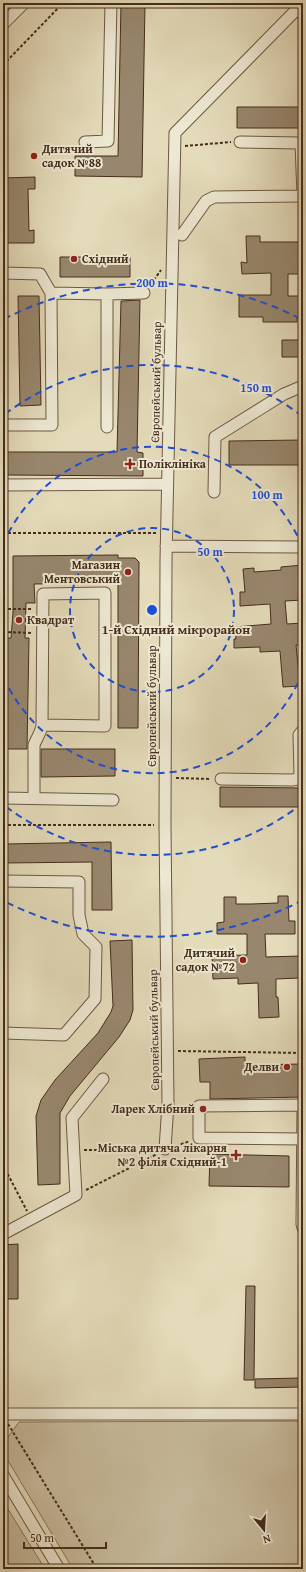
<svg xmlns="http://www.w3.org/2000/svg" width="306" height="1572" font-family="'Gentium Book Plus',serif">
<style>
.green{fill:#c9bd9f;stroke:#87745d}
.building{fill:#98876e;stroke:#452c1b}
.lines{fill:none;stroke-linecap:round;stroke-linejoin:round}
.minor-casing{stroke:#6d5843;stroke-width:13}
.path{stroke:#452c1b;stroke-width:2;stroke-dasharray:3 2;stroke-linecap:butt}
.minor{stroke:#ede8d2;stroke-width:11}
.ring{fill:none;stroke:#1d4ed8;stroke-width:2;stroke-dasharray:7 5}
.poi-dot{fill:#8f2418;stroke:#ede8d2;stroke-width:1.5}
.labels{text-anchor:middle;stroke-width:4;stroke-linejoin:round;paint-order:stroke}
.poi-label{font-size:12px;font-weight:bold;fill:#452c1b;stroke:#ede8d2;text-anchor:end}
.street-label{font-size:12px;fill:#452c1b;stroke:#ede8d2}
.neighbourhood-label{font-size:13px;font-weight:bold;fill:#452c1b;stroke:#ede8d2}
.centre{fill:#1d4ed8;stroke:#ede8d2;stroke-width:2}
.ring-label{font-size:12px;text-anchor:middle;font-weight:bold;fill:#1d4ed8;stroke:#ede8d2;stroke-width:4;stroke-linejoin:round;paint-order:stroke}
</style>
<rect width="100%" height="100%" fill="#e4dbba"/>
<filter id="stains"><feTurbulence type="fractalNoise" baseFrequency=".005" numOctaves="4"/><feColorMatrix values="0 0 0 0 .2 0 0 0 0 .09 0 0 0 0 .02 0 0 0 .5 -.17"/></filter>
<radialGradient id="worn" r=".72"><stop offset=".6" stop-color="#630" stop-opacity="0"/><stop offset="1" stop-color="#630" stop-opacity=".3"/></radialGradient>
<path class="green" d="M303 1421V1569H73L4 1454 6 1440 19 1422Z
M3 1501 45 1569H3Z"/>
<path class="building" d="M121 3H145L142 177 75 176V156H118Z
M237 107H303V128H237Z
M35 177V189H28L29 231 34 230V243H3V178Z
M246 236H260V242H303V274H288V296H303V317H297V322H263V317H239V295H271V273L242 274 241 262 247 263Z
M60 257H130V277H60Z
M18 296H39L41 405 20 406Z
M140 300 137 452 143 453V476L6 475V452H117L121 301Z
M282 340H301L300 357H282Z
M303 440V465H229V441Z
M118 555V558H135L139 562 138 728H118V583L34 584 35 603H26L25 638H29L27 749H5L6 638H11L13 612V556Z
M303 565V600L285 601 287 624 303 623V645H296L300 686 283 687 280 651 260 652V647L234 648V639H236L235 627 271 624 270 604 240 606V592H245L243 569 254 568V572L281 570V567Z
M41 749H115V776L41 777Z
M220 787 303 788V807H220Z
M111 842 112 910H92V862L5 863V844Z
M278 896H288L289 921H295V934H265L266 957 300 956V978L276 979V997H278L279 1017 259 1018 258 983 238 984V978L213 979 212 956 247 955V934H217V923L224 922V897H236V904H251L278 903Z
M132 940 133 1010 130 1020 119 1037 70 1096 60 1113V1184L38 1185 36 1116 41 1100 55 1080 98 1033 111 1012 113 1006 110 941Z
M245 1057V1065L303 1064V1097L210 1099V1082H200L199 1059Z
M210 1154 289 1156V1187L209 1186Z
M18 1244V1299H3V1245Z
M246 1286H255L254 1380H244Z
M300 1378 301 1387 255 1388V1379Z"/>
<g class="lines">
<defs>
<path id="minor" d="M3 24 24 3
M85 142 108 141 111 3
M240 142 301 143 303 196
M182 235 206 201 214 197 302 196
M3 273 40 274 51 293
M107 294 144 293
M3 425H52L51 293 107 294V427
M3 485 167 484
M214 492 215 437 284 394 303 386
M166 546 303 547
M105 593V726L42 725 43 594Z
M221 779 292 780 298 779 300 774 299 735 303 730
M3 798 113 800
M34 798V745C37 737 41 733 42 725
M3 881 79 882V915L83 934 96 947 95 999 64 1035 3 1033
M303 1105 302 1224 303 1228
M302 1139 199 1138V1106L303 1105
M165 1149 168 1104 165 825 166 561 175 133 303 3
M3 1234 76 1195 72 1118 103 1079
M3 1414H303
M3 1475 59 1569"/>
</defs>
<use href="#minor" class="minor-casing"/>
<path class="path" d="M3 65 63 3
M185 146 231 142
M151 284 161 270
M3 533H156
M3 609H32
M3 632 32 633
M176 778 211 779
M3 825H154
M178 1051 303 1053
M176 1146 190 1141
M84 1150H154
M3 1165 27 1211
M86 1190 157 1154
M8 1424 97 1569"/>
<use href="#minor" class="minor"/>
</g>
<g class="ring">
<circle cx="152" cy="610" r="82"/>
<path d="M303 672A163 163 0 0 1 3 676M3 544A163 163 0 0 1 303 548"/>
<path d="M303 803A245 245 0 0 1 5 806M5 414A245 245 0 0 1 303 417"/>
<path d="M303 900A327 327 0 0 1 4 901M4 319A327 327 0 0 1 303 320"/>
</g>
<g class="poi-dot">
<circle cx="34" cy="156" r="4"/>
<circle cx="74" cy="259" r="4"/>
<path d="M128 458h4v4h4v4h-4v4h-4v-4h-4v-4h4z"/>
<circle cx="128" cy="572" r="4"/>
<circle cx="19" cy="620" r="4"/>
<circle cx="243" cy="960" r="4"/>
<circle cx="287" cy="1067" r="4"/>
<circle cx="203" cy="1109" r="4"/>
<path d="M234 1149h4v4h4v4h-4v4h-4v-4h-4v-4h4z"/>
</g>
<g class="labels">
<g class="poi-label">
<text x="42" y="153" text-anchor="start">Дитячий<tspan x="42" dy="14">садок №88</tspan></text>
<text x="82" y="263" text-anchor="start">Східний</text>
<text x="139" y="468" text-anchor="start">Поліклініка</text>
<text x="120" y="569">Магазин<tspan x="120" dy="14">Ментовський</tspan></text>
<text x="27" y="624" text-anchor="start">Квадрат</text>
<text x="235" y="957">Дитячий<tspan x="235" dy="14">садок №72</tspan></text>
<text x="279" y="1071">Делви</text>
<text x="195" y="1113">Ларек Хлібний</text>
<text x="227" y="1152">Міська дитяча лікарня<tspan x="227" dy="14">№2 філія Східний-1</tspan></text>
</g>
<g class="street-label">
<text transform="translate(156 382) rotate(-89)" y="4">Європейський бульвар</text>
<text transform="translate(152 706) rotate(-90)" y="4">Європейський бульвар</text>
<text transform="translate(154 1030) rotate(-91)" y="4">Європейський бульвар</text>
</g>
<g class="neighbourhood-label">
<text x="176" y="634">1-й Східний мікрорайон</text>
</g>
</g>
<circle cx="152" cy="610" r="6" class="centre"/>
<g class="ring-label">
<text x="152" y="287">200 m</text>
<text x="256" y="392">150 m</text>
<text x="267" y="499">100 m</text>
<text x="210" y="556">50 m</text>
</g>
<rect width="306" height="1572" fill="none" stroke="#e4dbba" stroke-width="16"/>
<rect x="4" y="4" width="298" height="1564" fill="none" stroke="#452c1b" stroke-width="2"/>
<rect x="8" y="8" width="290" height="1556" fill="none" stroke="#452c1b"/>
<g transform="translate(264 1530) rotate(162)" stroke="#ede8d2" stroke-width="3" paint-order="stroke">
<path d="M0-3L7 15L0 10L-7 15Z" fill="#452c1b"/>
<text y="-6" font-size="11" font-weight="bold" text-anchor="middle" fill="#452c1b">N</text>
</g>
<path d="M24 1542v6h82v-6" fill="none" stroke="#452c1b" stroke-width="2"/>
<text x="30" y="1542" font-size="12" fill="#452c1b" stroke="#ede8d2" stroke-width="3" paint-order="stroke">50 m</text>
<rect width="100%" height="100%" filter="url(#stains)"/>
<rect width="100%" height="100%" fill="url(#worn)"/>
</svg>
